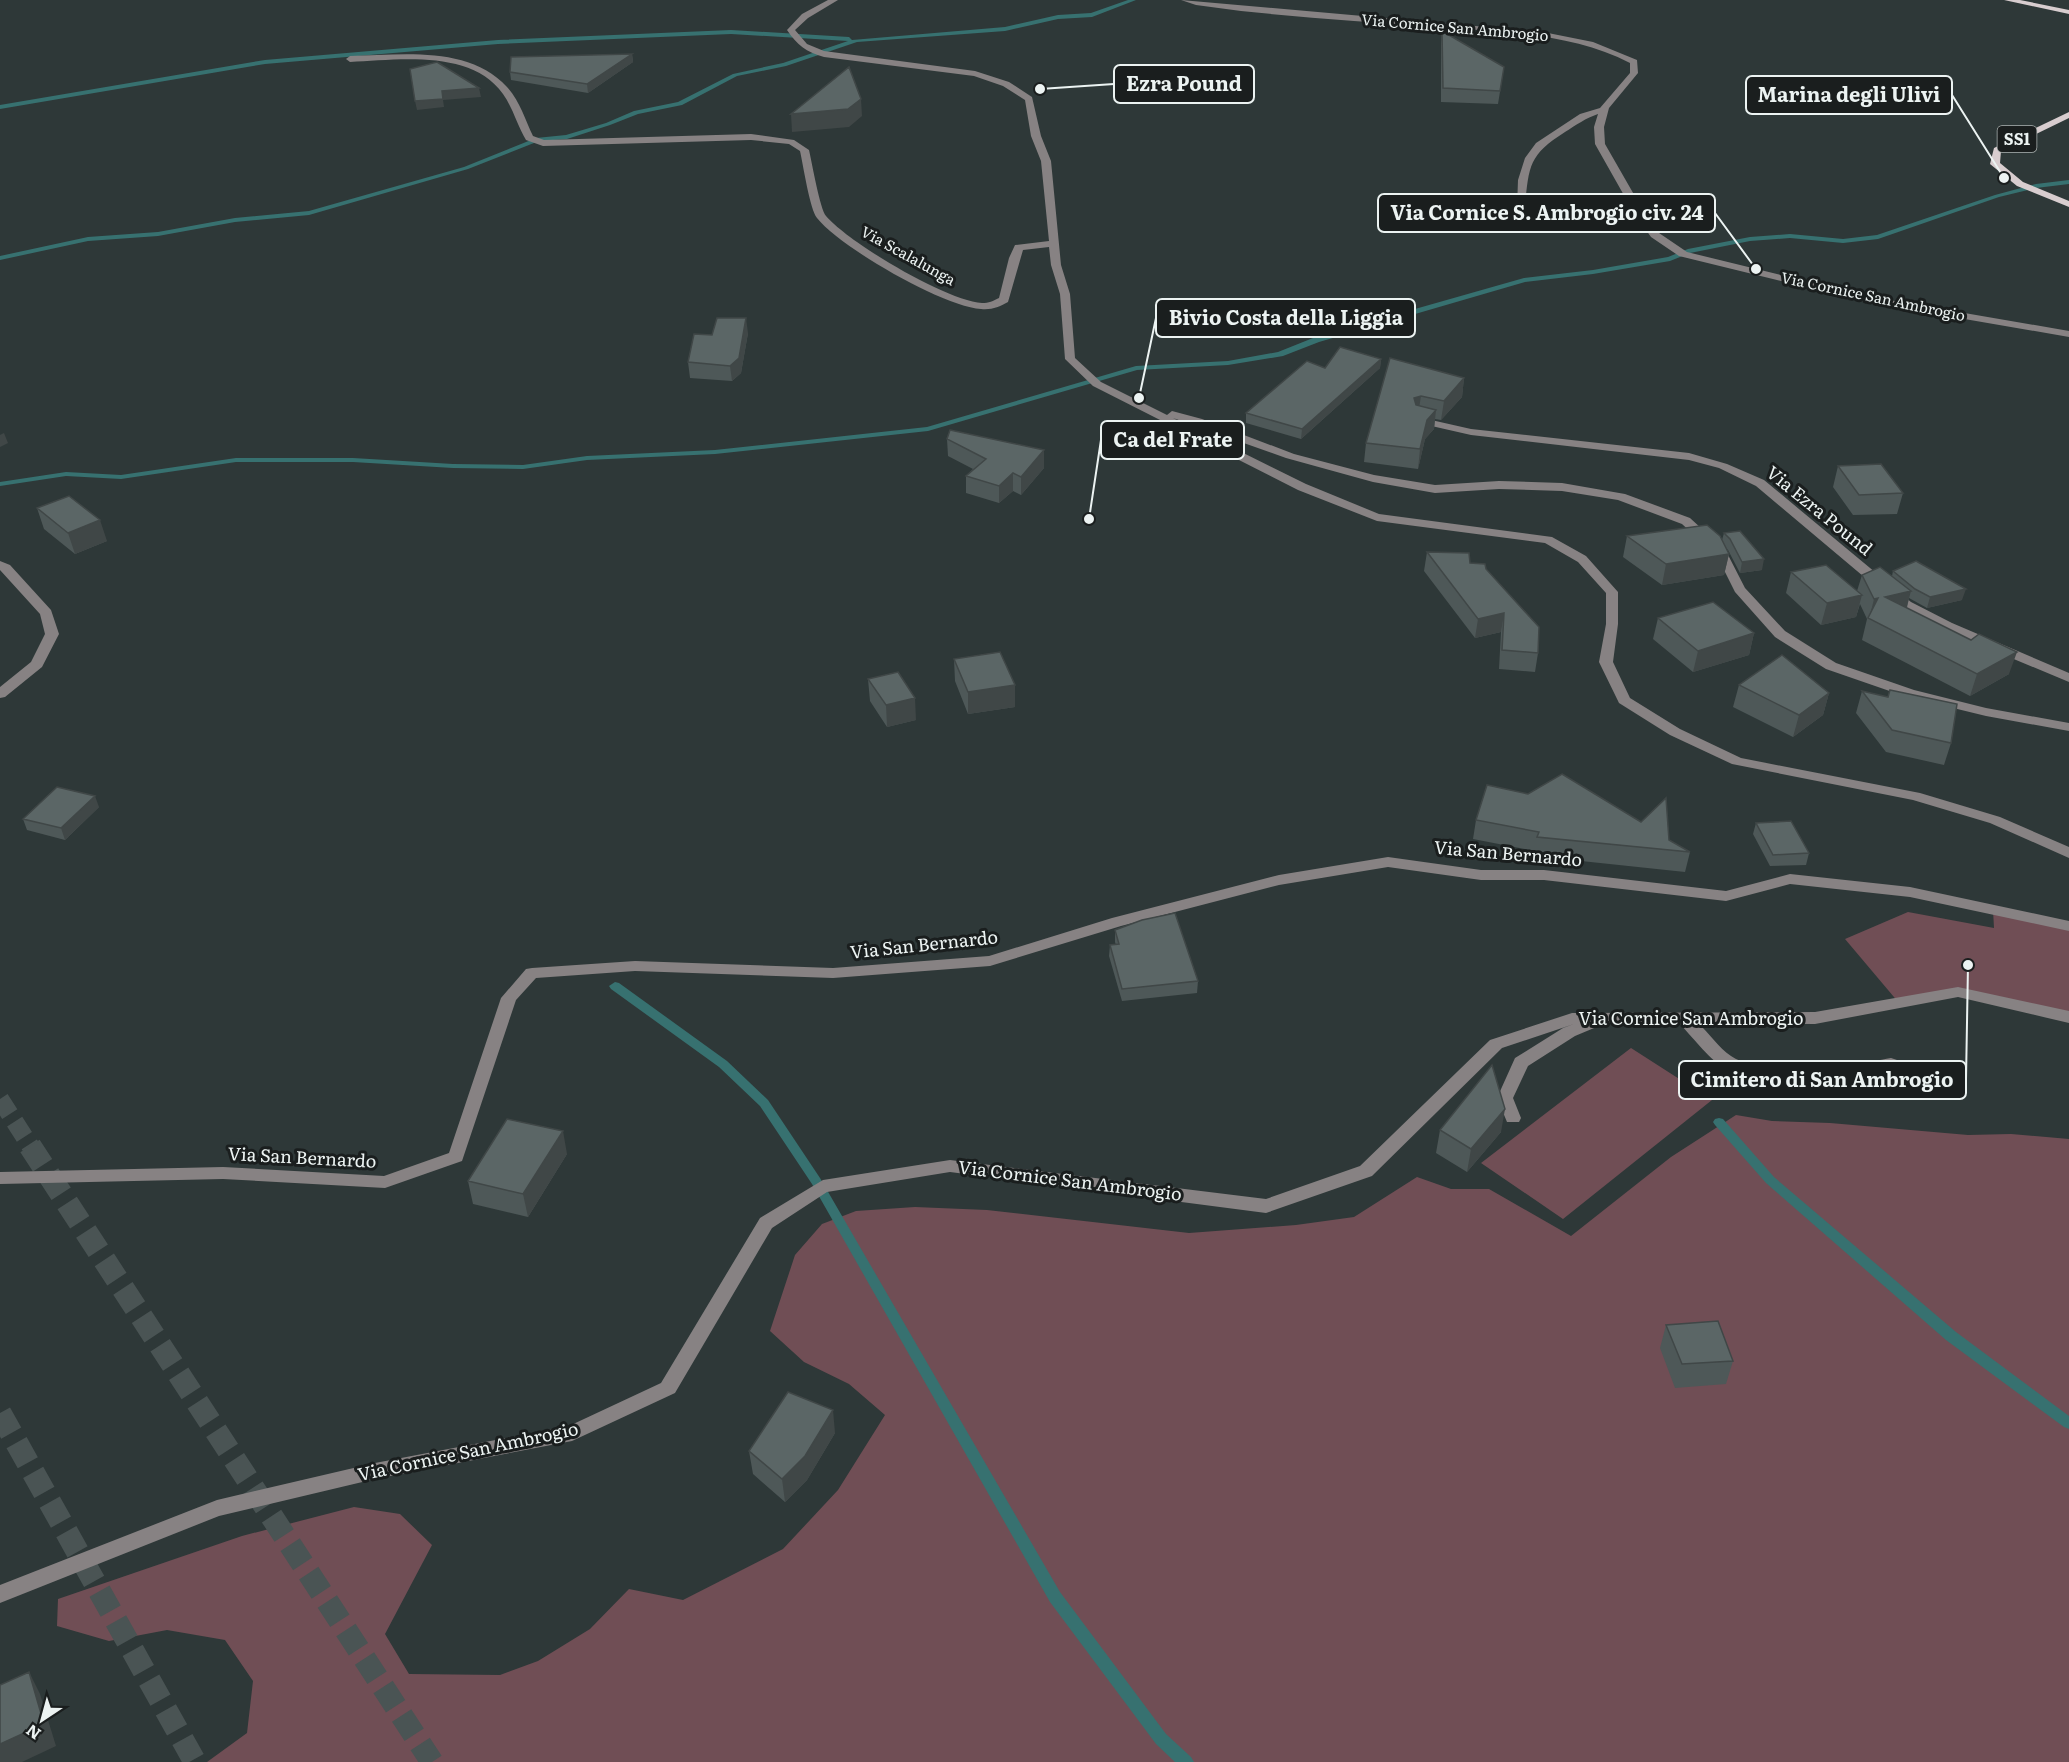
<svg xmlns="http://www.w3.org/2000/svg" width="2069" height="1762" font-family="Literata,serif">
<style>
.green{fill:#704e55}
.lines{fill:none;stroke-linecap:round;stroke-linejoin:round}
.stream{fill:#377170;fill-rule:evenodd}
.highway-tunnel-far1{stroke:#4a5454;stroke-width:18;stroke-dasharray:18 9;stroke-linecap:butt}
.highway-tunnel{stroke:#4a5454;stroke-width:23;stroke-dasharray:23 11;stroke-linecap:butt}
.minor{fill:#878283;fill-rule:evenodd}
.major{fill:#d8cdcf;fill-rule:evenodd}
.wall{fill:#4e5858}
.shaded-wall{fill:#404747}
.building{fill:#5b6666;stroke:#404747;stroke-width:1.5}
.labels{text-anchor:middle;stroke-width:6;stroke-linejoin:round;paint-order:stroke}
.far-street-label{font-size:15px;fill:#ecf3f2;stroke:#1a1e1e}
.shield{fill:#1a1e1e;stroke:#adb3b2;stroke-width:1.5}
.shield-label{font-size:16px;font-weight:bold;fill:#ecf3f2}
.street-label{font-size:18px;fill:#ecf3f2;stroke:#1a1e1e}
.leader{fill:none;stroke:#ecf3f2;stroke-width:2}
.callout-dot{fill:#ecf3f2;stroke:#1a1e1e;stroke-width:2}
.callout{fill:#1a1e1e;stroke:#ecf3f2;stroke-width:2}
.callout-label{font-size:20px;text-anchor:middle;font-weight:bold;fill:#ecf3f2}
</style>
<rect width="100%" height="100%" fill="#2e3838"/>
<path class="green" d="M1993 910 2069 926V1016L1958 992 1899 1003 1845 939 1908 912 1994 928Z
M1631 1048 1712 1100 1563 1219 1481 1163Z
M1736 1115 1772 1121 1830 1123 1968 1135 2011 1134 2069 1139V1762H207L247 1733 253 1681 225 1640 167 1630 109 1641 57 1626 58 1599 242 1536 354 1507 400 1514 432 1545 385 1634 409 1674 500 1675 538 1661 590 1629 629 1589 683 1600 783 1549 838 1490 885 1415 849 1384 804 1362 770 1331 795 1255 822 1224 856 1211 915 1207 987 1210 1189 1233 1296 1225 1354 1217 1417 1177 1451 1189H1489L1571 1236 1671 1157Z"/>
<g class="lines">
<path class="stream" d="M1128 0H1136L1092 17 1058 19 1005 31 857 42 786 66 737 76 682 105 638 114 610 125 567 139 539 141 468 169 309 215 235 222 158 236 88 241 0 260V256L88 237 158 232 235 218 309 211 464 167 536 138 566 135 606 123 634 111 678 102 733 74 783 63 848 41 731 34 498 44 265 64 0 109V105L265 60 498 40 731 30 849 37 852 40 1005 27 1058 15 1091 13Z
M2069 180V184L2036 188 1999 197 1878 239 1843 243 1790 238 1750 241 1690 253 1670 261 1593 274 1525 282 1319 342 1283 356 1228 365 1137 370 928 431 715 454 587 460 523 469 453 468 353 462H236L121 479 66 476 0 486V482L66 472 121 475 236 458H353L453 464 523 465 587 456 715 450 927 427 1136 366 1228 361 1278 352 1313 338 1524 278 1593 270 1668 257 1688 249 1750 237 1790 234 1843 239 1877 235 1995 195 2036 184Z
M615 982 619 983 727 1061 768 1100 820 1178 1060 1592 1166 1734 1191 1757 1194 1762H1175L1156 1744 1050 1602 812 1184 760 1106 719 1067 611 989 609 986Z
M1719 1118 1723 1119 1774 1177 1956 1332 2069 1416V1429L2064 1427 1946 1340 1766 1183 1715 1125 1713 1122 1715 1119Z"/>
<path class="highway-tunnel-far1" d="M0 1099 31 1147"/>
<path class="highway-tunnel" d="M30 1146 432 1762
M0 1413 195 1762"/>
<path class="minor" d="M828 0H838L808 18 795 30 807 44 824 51 975 71 1009 82 1032 97 1041 136 1051 161 1061 265 1070 294 1075 358 1101 382 1167 415 1172 411 1202 419 1294 454 1374 475 1435 485 1499 481 1562 483 1625 494 1690 518 1726 551 1745 588 1785 631 1836 663 1914 690 1986 708 2069 723V731L1986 716 1904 696 1826 669 1775 637 1735 592 1717 556 1682 524 1618 500 1562 491 1499 489 1435 493 1373 482 1286 458 1173 418 1306 484 1379 514 1552 537 1586 556 1618 592V624L1613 662 1630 698 1680 729 1741 758 1920 793 2000 817 2069 847V858L1990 823 1913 800 1732 764 1670 735 1619 703 1599 662 1606 624V593L1578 562 1545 543 1377 521 1298 490 1093 386 1065 359 1060 294 1051 265 1049 247 1023 250 1008 302C999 307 992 310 981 309 944 307 841 248 817 218 810 210 803 164 800 151L789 144 751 140 543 146 526 140C517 125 513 108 503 94 471 49 398 60 350 62L346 59 350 56C401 55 469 45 507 87 520 101 525 120 533 136L544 140 751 134 794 140 809 150C812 163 820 209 826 216 849 243 947 301 982 303 989 303 993 301 999 298L1009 258 1015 245 1049 241 1041 161 1031 136 1025 100 1003 86 974 76 824 57C806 52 797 45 787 30L802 14Z
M1181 0 1543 32 1593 42 1637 60 1638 73 1609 108 1604 127 1605 144 1644 212 1659 233 1687 252 1866 296 2069 331V337L1866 302 1679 256 1651 237 1634 213 1595 144 1594 127 1598 114C1586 118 1576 125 1565 132 1529 155 1529 165 1525 206L1517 208 1518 180 1525 158 1536 143 1580 114 1600 108 1630 73V63C1572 33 1501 32 1438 27 1372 22 1307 18 1241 11L1196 5Z
M1418 417 1471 429 1689 453 1727 464 1764 480 1911 602 1952 623 2069 673V682L1942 629 1901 608 1756 486 1719 468 1689 460 1471 435 1414 422V418Z
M0 561 10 565 51 610 59 634 42 667 5 697 0 698V687L31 662 45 634 40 614 0 570Z
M1388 857 1481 870H1544L1726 891 1790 874 1910 887 2069 921V931L1910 897 1790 884 1726 901 1544 880H1481L1388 867 1279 885 1121 926 990 966 833 978 635 971 536 978 516 1000 462 1161 385 1188 223 1179 0 1184V1172L223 1167 384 1176 449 1153 501 998 526 969 532 968 635 961 833 968 989 956 1112 918 1279 875Z
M1958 987 2069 1011V1023L1958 997 1815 1024 1698 1023C1709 1033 1719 1048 1731 1056 1764 1079 1853 1065 1891 1058L1897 1060 1899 1064 1897 1068 1891 1070C1840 1079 1770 1090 1722 1066 1709 1059 1690 1034 1679 1023H1606L1575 1036 1528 1066 1513 1098 1521 1118 1519 1122H1507L1497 1098 1515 1058 1563 1028 1574 1024 1502 1048 1372 1176 1266 1213 950 1172 827 1192 772 1228 675 1393 572 1441 375 1479 219 1516 0 1603V1585L217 1500 375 1463 569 1426 661 1383 760 1218 823 1180 950 1160 1266 1199 1360 1166 1490 1040 1572 1013 1815 1012Z"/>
<path class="major" d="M2004 0H2020L2069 10V14Z
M2069 112V118L2001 151 2000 163 2023 182 2069 201V207L2017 186 1990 164 1994 148Z"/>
</g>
<path class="wall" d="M1442 31 1504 67 1498 104 1441 102V43Z
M632 54 633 62 588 93 511 80 510 72Z
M748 333 741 373 732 381 690 378 688 362 712 335Z
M1390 358 1464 378 1462 397 1441 420 1435 419 1434 429 1425 439 1418 469 1364 462 1366 443Z
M1381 359 1380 368 1301 439 1246 423V413L1325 368Z
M947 439 1044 450V468L1021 495 1013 491 999 503 966 493V476L973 469 948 456Z
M1838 466 1903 493 1897 514 1853 515 1833 487Z
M37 508 107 541 75 554 44 529Z
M1724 533 1762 570 1740 573 1728 550 1726 548 1729 554 1724 575 1662 585 1623 557 1627 536 1722 540Z
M1427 552 1470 563 1486 569 1538 653 1535 672 1499 669 1501 632 1475 638 1424 571Z
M1893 571 1962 600 1927 608 1909 598 1907 608 2009 674 1970 696 1862 640 1867 619 1860 604 1856 617 1821 625 1786 593 1791 572 1857 591 1862 575 1892 576Z
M1658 618 1754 633 1749 655 1693 672 1653 639Z
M954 659 1015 707 968 714 955 681Z
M868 679 916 720 887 727 870 701Z
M1739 685 1829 693 1823 715 1793 737 1733 707Z
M1862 691 1951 743 1944 765 1886 752 1856 713Z
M99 807 65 840 27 830 23 819Z
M1476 820 1669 840 1690 852 1685 872 1534 856 1535 851 1473 839Z
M1756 823 1809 853 1806 865 1770 866 1753 834Z
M1115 930 1198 981 1197 993 1122 1001 1109 956 1110 945H1116L1115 942Z
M1440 1130 1501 1132 1467 1172 1436 1153Z
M567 1154 528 1217 473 1204 468 1181Z
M1666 1325 1733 1361 1726 1384 1675 1388 1660 1348Z
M835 1433 807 1480 785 1502 753 1474 749 1451Z"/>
<path class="shaded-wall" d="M632 54 633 62 588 93 587 84Z
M479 88 481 97 443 100 444 107 417 110 415 101 442 91Z
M861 99 862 116 849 127 792 132 791 114Z
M746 318 748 333 741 373 732 381 730 366Z
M1381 359 1380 368 1301 439 1302 429Z
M1464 378 1462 397 1441 420 1444 401Z
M1421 396 1418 415 1414 398Z
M1436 410 1434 429 1425 439 1418 469 1420 449 1427 420Z
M4 433 8 443 0 447V435Z
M1044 450V468L1021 495V477Z
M1013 473V491L999 503V486Z
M100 520 107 541 75 554 68 533Z
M1729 554 1724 575 1662 585 1666 564Z
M1764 559 1762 570 1740 573 1742 562Z
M1966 589 1962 600 1927 608 1930 597Z
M1911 591 1905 613 1885 597Z
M1862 595 1856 617 1821 625 1827 603Z
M1878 598 1869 619 1874 599Z
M1504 613 1501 632 1475 638 1478 619Z
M1754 633 1749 655 1693 672 1698 651Z
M2017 652 2009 674 1970 696 1977 674Z
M1015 685V707L968 714V692Z
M1829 693 1823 715 1793 737 1799 715Z
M915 698 916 720 887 727 886 705Z
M95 796 99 807 65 840 61 828Z
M1505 1109 1501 1132 1467 1172 1471 1149Z
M563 1131 567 1154 528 1217 523 1194Z
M833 1410 835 1433 807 1480 785 1502 782 1479Z
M29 1672 40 1694 56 1746 22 1762H0V1744Z"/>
<path class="building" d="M1442 31 1504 67 1500 91 1443 88Z
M632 54 587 84 510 72 511 57Z
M437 62 479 88 442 91 443 99 415 101 410 69Z
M849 67 861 99 848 109 791 114Z
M717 318H746L739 358 730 366 688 362 694 334 712 335Z
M1340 347 1381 359 1302 429 1246 413 1307 361 1325 368Z
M1390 358 1464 378 1444 401 1421 396 1414 398 1416 405 1436 410 1427 420 1420 449 1366 443Z
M950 430 1044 450 1021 477 1013 473 999 486 966 476 986 459 947 439Z
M1881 464 1903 493 1859 495 1838 466Z
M69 496 100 520 68 533 37 508Z
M1707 525 1720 536 1729 554 1666 564 1627 536Z
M1740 531 1764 559 1742 562 1730 539 1724 533Z
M1427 552 1469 553 1470 563 1485 564 1486 569 1539 627 1538 653 1502 650 1504 613 1478 619Z
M1916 561 1966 589 1930 597 1915 589 1893 571Z
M1826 565 1862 595 1827 603 1791 572Z
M1880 567 1911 591 1885 597 1971 640 1979 634 2017 652 1977 674 1868 618 1878 598 1874 599 1862 575Z
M1713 602 1754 633 1698 651 1658 618Z
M1000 652 1015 685 968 692 954 659Z
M1782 655 1829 693 1799 715 1739 685Z
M898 672 915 698 886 705 868 679Z
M1890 690 1957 704 1951 743 1892 730 1862 691 1888 697Z
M1562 774 1641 822 1666 798 1669 840 1690 852 1537 837 1539 832 1476 820 1487 785 1528 794Z
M57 787 95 796 61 828 23 819Z
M1791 821 1809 853 1773 855 1756 823Z
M1175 913 1198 981 1122 989 1110 945 1119 944 1115 930 1142 920Z
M1492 1065 1505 1109 1471 1149 1440 1130Z
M507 1119 563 1131 523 1194 468 1181Z
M1718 1321 1733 1361 1682 1364 1666 1325Z
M788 1392 833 1410 805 1456 782 1479 749 1451Z
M29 1672 44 1724 0 1744V1685Z"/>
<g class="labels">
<g class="far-street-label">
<text transform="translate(1455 28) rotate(5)" y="5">Via Cornice San Ambrogio</text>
<text transform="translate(908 256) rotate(29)" y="5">Via Scalalunga</text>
<text transform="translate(1873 297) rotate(12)" y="5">Via Cornice San Ambrogio</text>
</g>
<rect class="shield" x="1997.5" y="126" width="39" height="26" rx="4.5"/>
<g class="shield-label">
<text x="2017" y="145">SS1</text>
</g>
<g class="street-label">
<text transform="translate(1819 511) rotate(39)" y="6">Via Ezra Pound</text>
<text transform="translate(1508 854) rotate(5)" y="6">Via San Bernardo</text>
<text transform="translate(924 945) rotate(-6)" y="6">Via San Bernardo</text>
<text x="1691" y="1025">Via Cornice San Ambrogio</text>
<text transform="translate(302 1158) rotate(3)" y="6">Via San Bernardo</text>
<text transform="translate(1070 1181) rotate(7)" y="6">Via Cornice San Ambrogio</text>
<text transform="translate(468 1452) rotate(-12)" y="6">Via Cornice San Ambrogio</text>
</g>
</g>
<path class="leader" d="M1040 89L1114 84M2004 178L1952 95M1756 269L1715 213M1139 398L1156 318M1089 519L1101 440M1968 965L1966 1080"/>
<g class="callout-dot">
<circle cx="1040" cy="89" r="6"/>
<circle cx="2004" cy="178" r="6"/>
<circle cx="1756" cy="269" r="6"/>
<circle cx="1139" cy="398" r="6"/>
<circle cx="1089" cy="519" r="6"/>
<circle cx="1968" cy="965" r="6"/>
</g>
<g class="callout">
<rect x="1114" y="65" width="140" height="38" rx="6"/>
<rect x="1746" y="76" width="206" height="38" rx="6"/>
<rect x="1378" y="194" width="337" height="38" rx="6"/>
<rect x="1156" y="299" width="259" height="38" rx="6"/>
<rect x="1101" y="421" width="143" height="38" rx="6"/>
<rect x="1679" y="1061" width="287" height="38" rx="6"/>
</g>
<g class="callout-label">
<text x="1184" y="91">Ezra Pound</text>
<text x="1849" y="102">Marina degli Ulivi</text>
<text x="1547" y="220">Via Cornice S. Ambrogio civ. 24</text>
<text x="1286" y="325">Bivio Costa della Liggia</text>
<text x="1173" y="447">Ca del Frate</text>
<text x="1822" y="1087">Cimitero di San Ambrogio</text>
</g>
<g transform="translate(42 1720) rotate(216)" stroke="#1a1e1e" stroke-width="4.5" paint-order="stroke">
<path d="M0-4.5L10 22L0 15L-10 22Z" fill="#ecf3f2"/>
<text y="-9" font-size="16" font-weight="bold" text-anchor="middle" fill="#ecf3f2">N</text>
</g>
</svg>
